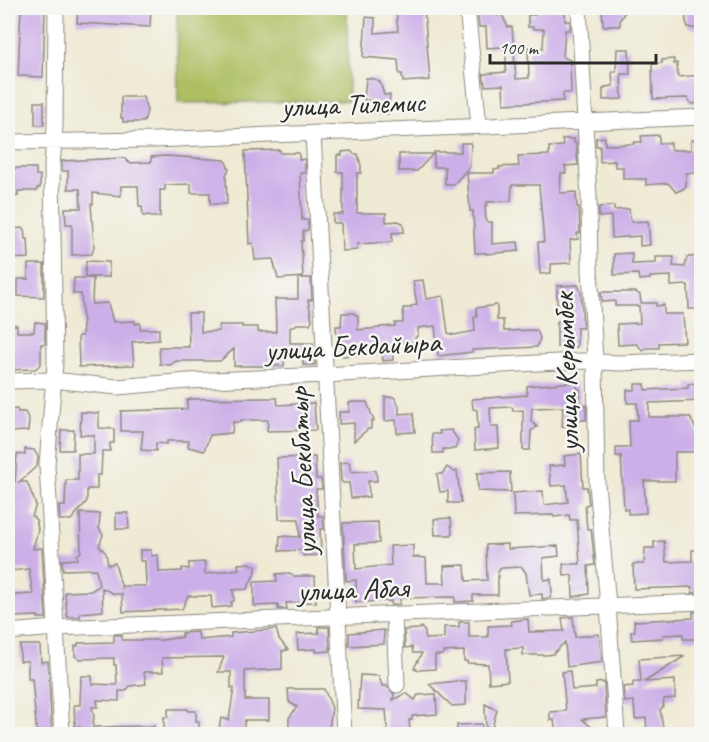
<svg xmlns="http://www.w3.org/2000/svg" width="709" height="742" font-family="Caveat,sans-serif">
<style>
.green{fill:#adbf62;stroke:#6c7546;stroke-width:1.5}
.building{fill:#ccafe8}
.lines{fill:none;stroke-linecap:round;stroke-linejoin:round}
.minor-casing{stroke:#8d8a80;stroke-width:17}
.minor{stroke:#fff;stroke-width:15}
.labels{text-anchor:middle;stroke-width:5;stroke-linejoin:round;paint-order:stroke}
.street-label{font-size:30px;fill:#2b2b2b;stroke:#f6f6f2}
</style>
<rect width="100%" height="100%" fill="#f6f6f2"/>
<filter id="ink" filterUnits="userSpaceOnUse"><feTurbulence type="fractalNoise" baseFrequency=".0167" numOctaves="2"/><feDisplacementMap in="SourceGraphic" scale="12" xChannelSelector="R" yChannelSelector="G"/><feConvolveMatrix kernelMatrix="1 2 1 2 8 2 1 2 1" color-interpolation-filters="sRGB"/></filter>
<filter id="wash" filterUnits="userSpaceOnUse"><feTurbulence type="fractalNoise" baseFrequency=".008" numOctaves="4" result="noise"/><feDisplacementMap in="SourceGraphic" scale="24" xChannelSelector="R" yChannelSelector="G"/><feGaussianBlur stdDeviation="1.35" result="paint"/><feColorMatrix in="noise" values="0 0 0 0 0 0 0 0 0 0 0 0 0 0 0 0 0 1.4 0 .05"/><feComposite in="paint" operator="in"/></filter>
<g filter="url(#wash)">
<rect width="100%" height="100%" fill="#efead4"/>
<path class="green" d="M177 8H347L348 101 178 103Z"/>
<g id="blocks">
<path class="building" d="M21 8H45L43 77 18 76Z
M78 8H151L150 27 77 23Z
M396 8H424L430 80 403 82 402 74H399L398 60 363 57 366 17 375 18V33L398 31Z
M477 8H494L495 15H502L508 27H512L516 79 529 78 528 47 543 48 544 29H533V27H528V15H535V8H565V21H570V30H565L563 57 570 60 571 93H563V101L504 104 503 85 485 86 483 74 506 72V50H504L503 47 487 48 486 27H479Z
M605 8H627L620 20V26H603L602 9Z
M685 8H702V24H699L697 29 688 27 686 22Z
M617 49H629L630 74H621L622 99 603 100V89H605V87L613 86 612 72H616Z
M674 59V64L677 63 678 77 702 75V103L691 104 688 98 653 99 652 64 662 63V60Z
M366 78 375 79 380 82 384 95H390L388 114 374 113 375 101 364 100Z
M121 97H143L147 111 144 122H123V118H121Z
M35 102H44V125H35Z
M659 135V143H671V149L674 150H691V140H702V169L698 173H686V186L683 189 676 192 668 183 646 185V179H623V167H615V161L600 162V146H596V138L605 137V145L634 144V142H642L641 136Z
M562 139H574V143H576L578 165 565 166 566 173H561L560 193 576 192 577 207H579L580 233H577L578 239 570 240 571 263 551 264V273L540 274 538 242H544L539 185H512L511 201 487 202V205H485L486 222H492V244L518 242 519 251 486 254V253H475L473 211H470L467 173H494V170L500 169 499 167 519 166 518 156 549 155V147L563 146Z
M461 143H471L470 166 454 184H445V167H434V152H461Z
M280 150V153H299V160L305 159V173H300L302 220H308V230L303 231V241H301L303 277 278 279 273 259 255 260 253 243 249 244 245 151Z
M351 151 354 154H358L361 166V173H357V213H386V222L398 221 403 223 404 232 392 233V242L357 244V250L342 251 341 223H333V214H343V172H337V155H342V152Z
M399 154H433L417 171H399Z
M166 156 225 160 229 169 226 175 227 204H210V193H191V184L165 185V190H160V217H151L150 215 143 216 142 206H139L138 186H121V196L93 193V204H91L94 246 92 254 72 255V224H66L65 208H81L80 189H68V171H62V161L124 158 129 163 151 162V157Z
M8 168H36V175H40V188H37V191H18V196H10Z
M614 206V210L629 209 631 222 648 221 650 245 640 246V236L612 238 611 216 599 217V207Z
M24 228 25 239H28L29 258 8 259V240H13L12 229Z
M632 253V264L656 263V257H674L673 266 685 267 687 257 702 256V309H689L688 285 671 286V276L650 277V279L639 280 638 274 614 275V254Z
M86 261 109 262V277H85Z
M28 264H44V297L18 296V279H28Z
M74 278H93L92 304 108 303 113 322 135 321V324L140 323V329H159V340L132 342 134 365 79 367 78 336H82L83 327 81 294H73Z
M298 278H311L312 300H308L312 320 310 324H297L290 328V343H313L315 365H303V357L285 358 284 366H234V349L220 361H176L170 365 160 364 159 347H189L188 313H201V332L219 331V325H242V327H258V332H276L275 299H298Z
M423 280 426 299 443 296 448 333 454 335 475 331 474 317H477L476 308 497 305V320H503L504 331 537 330 540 338 537 347 472 350V352L438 356 435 326 418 328V335L415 338V342L392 343 393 360 383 361 382 353 342 356 341 338H337L336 326H341L342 313H353L358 316V330L380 328V327L395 326V323H403V308H411V306L417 305 413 281Z
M578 285 581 292 583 328H577V347H557V323L558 321H566L565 304H557V286Z
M601 292H636L640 295 641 303H656V306L664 305V314H683L685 342 659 343V348H646L643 351 637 344 618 345 617 324 640 323 639 306H615V301L602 302Z
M35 322 45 323V344H41V364L35 369 8 370V325H17V332H34Z
M577 382V389H580V405H586V420H572V427L562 426 563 407 532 408 531 421 537 427 531 431 530 450H523V410L513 411 512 407 490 408 491 427H498L499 448 475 450 474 429H478L477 410 473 409 472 399 527 395V386Z
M702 383V401L649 403V417H690L701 440 696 452H675V481H644L646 513 628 514V509H624L621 456H616V447H630L629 420H638L637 403H627V390H635V384H645V390L688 388V384Z
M385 397H394L399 406V414L413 413 415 432 397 433 396 420 385 421Z
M266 398H277L278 405 314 403 316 430 267 431 268 421 267 420H241V422H233L232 433 210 435 204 451 188 447 189 441H167V444L156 443V451L141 450 143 431H121V411L187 409V400L192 399Z
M352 402H367L374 421H371V429H368L354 441V423L339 424V412H349V403Z
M17 409 18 412H25L29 420 28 431 8 432V413L9 410Z
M81 412 99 413V428L114 429V443H110V451H102L101 475H97V489H87V501L71 520H60L59 506H65L66 480H78V454H94V435H80Z
M61 430H74L73 450H60Z
M451 430 458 440 455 449H443V453H433L432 434H440L439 431Z
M25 449 34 450 38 457 37 466 19 482H27L36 505 32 516 36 520 38 529 33 549 42 548 46 618H38V616L14 617V595L33 594 29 569 10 571 9 563H8V552H11L8 517V482H15L17 454 25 455Z
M581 454 583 487H587L589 504 585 505 587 529H591L595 565 588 566 589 594 573 597 572 575 564 576 563 564H580L577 520H570L569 515 554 517 553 515 514 516 513 493 543 491 544 505 568 502 566 485 551 486 549 466 565 465 564 456Z
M315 457 316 479H321L322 489H316L318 516H323L324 529H320L321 555 303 556V550L279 551 280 536 300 537 299 519H279L277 458Z
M349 462 351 472 376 470 377 481H368L369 497 351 498 349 483H343L341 481 340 463Z
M447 467 454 472 457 471 461 503H448V491L440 492 437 474H442Z
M510 472 511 492 478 491 477 473Z
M80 513 100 514 99 528 103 535 99 546 106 553 108 565 115 563 122 589V586H146L145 561H140V550H151V556L158 555 159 572 182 571V568L189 569V563L205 562V574L239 569 238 564 251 563V565H256V571L247 589 233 590 234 601 231 602V606L212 608 211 596H188L182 609 123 612 122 594H114L102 588 103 611 80 613V617H67L65 592 91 591 99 586 96 569 63 570 62 560 78 559 77 555 81 552Z
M116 513H128L129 529H116Z
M451 518 452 535H435L434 519Z
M378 522 379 543 355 544 356 569 391 565 390 546 413 545V557L426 558 427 583H445L444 566 465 565 466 581 487 580 486 545 508 544V549L558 546 559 556 543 558 544 580 551 579 552 593 550 598 542 599V594L529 595 526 573 522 567 501 568 498 572V595H473V601L455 602V597L400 598V604L391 605V601L356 602V580L346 581 343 523Z
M664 541 666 562 692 561V550H702V592L692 593V587L634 589 633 564H644L645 548H654V542Z
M289 573 292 574 293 576H315L316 602 286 603 287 609H278V605L254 606V582L277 581 276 574Z
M693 612H702V639H683V634L663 635V638L632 640 631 632 635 631 634 621 693 618Z
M573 617 575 637 599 634 602 662 567 667 565 642 553 654 547 655H523V648L506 649 508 681 489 683 488 664 467 663V661H464V651L443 652V655H435V669L419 670 414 668 422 653H413L412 647 405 648 404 630 419 629 421 627 425 632V639L444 638V627H459V622H469V637H488V626L512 625 511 621 528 619 529 632 564 631 562 618Z
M318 627H329L330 651 316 652V649L298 650 297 634 319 633Z
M276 629 279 639 288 650 282 651V669L245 671V700H269V720H245L242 735H218L221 718 229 720 234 688H231V672H218L224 657 162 658 163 672H144L146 684 130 686 126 691H119V701L97 700 98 707H92L94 716 92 735H80V727H75L74 705H80L81 676H92V684L117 685 116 665H114V658L79 659 75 656V646H78V643L114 642V635H122V640H162L182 637V633L198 632 199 640 231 637V633Z
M384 630V644L349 646V633Z
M20 645H40L41 662 48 661 52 735H37L32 679H28V661H20Z
M685 656 644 682 675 680V698L664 699 663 707 660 710 664 733 647 734 646 718 635 719 634 701 625 702 623 687 633 686V682H641L639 659Z
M570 671 572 690 596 688V683L604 682 606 717 582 719 601 735H556L554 720H550V712L566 711 562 672Z
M360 675 379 676 382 686H387L394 694 393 700 406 693 415 700 418 695 436 694 437 714 412 716V720H409L410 730H408V735H388L386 710 358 709Z
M458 681H466V705L452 706 429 684Z
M288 689H324L332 708 328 735H300L298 733 299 728H289V718L297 707 289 702Z
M485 704 497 710 490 735H486Z
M168 709H188V711H196V721H199V730L170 731 164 734V717H168Z
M482 724V735H457V725Z
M154 726V735H95V727Z"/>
</g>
</g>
<g filter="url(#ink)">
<use href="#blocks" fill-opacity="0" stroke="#8d8a80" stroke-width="1.5"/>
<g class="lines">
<defs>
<path id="minor" d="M56 8 55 127 52 165 55 363 47 465 62 734
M467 8 479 126
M579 8 589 198 590 269 595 361 597 484 608 605 617 734
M313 133 344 734
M8 142 154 140 702 117
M8 381 53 380 117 387 188 381 324 375 537 363 581 361 619 363 702 360
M394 615 397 685
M8 632 56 628 702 602"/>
</defs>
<use href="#minor" class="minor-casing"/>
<use href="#minor" class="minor"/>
</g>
</g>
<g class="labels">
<g class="street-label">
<text transform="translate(353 104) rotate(-2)" y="10">улица Тилемис</text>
<text transform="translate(353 346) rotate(-3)" y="10">улица Бекдайыра</text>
<text transform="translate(566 372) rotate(-92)" y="10">улица Керымбек</text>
<text transform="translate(302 471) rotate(-93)" y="10">улица Бекбатыр</text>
<text transform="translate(353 589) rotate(-2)" y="10">улица Абая</text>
</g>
</g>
<rect width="709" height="742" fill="none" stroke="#f6f6f2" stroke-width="30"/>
<path d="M490 54v9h166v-9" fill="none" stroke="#2b2b2b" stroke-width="3"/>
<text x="499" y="54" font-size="18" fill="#2b2b2b" stroke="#f6f6f2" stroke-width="4.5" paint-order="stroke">100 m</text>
</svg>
